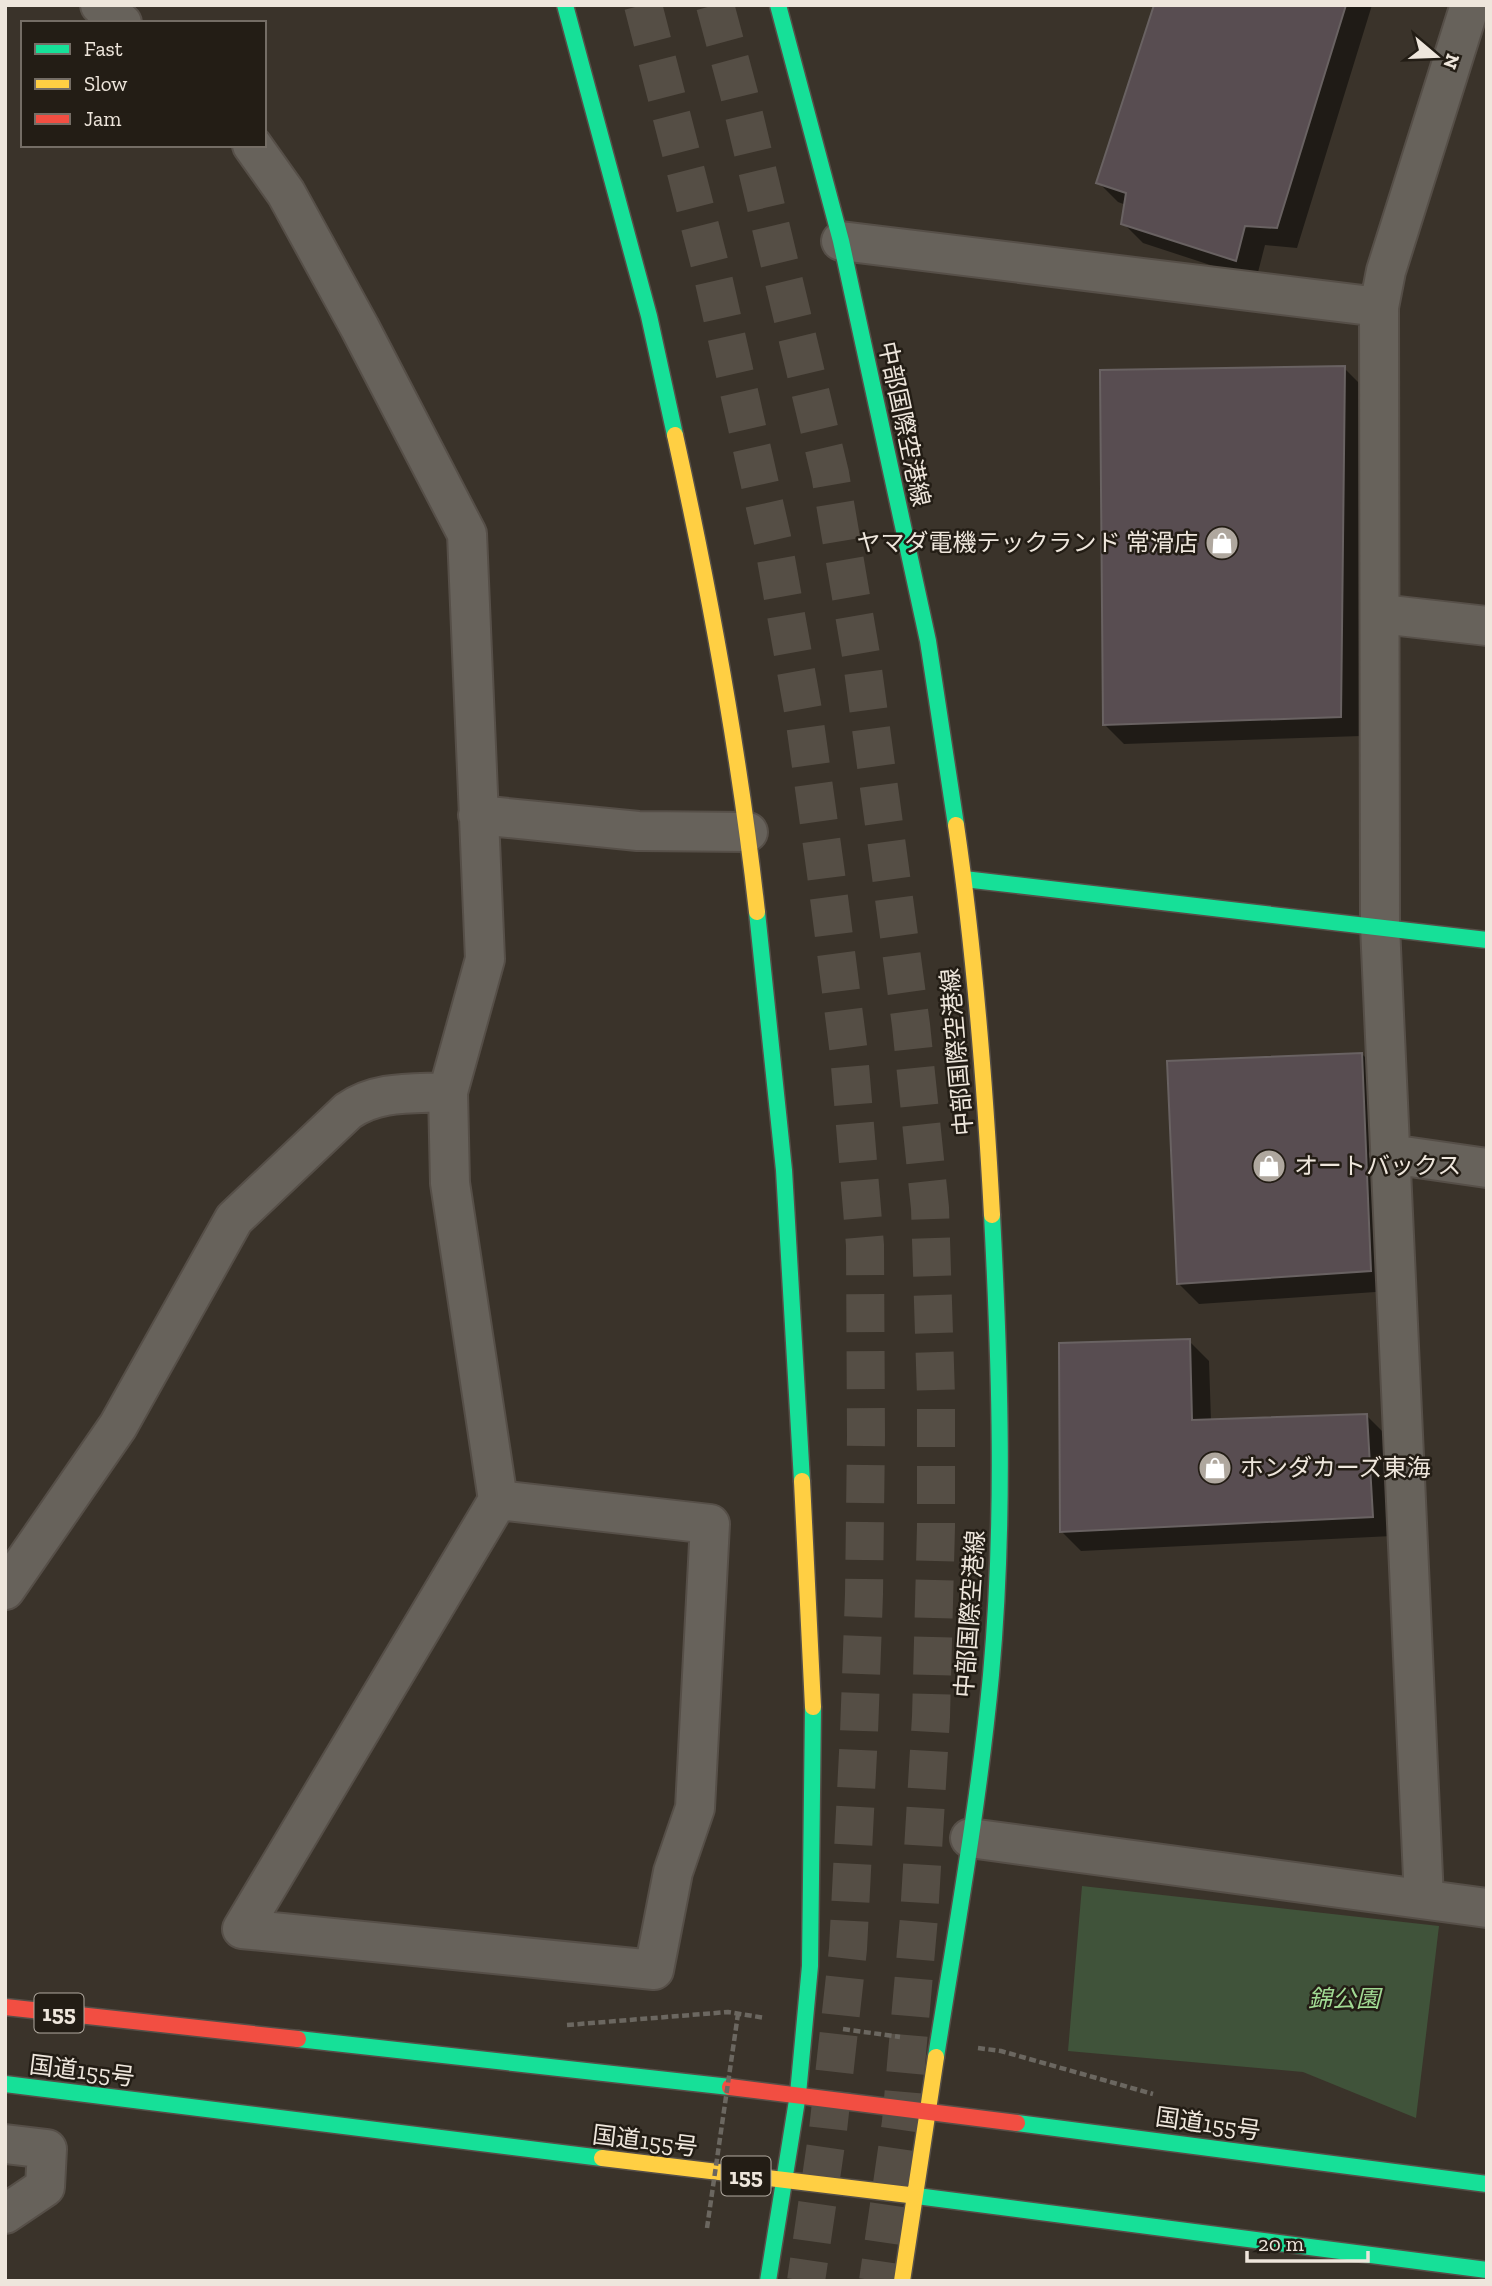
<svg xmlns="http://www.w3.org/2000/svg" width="1492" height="2286" font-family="'Zilla Slab','Noto Sans JP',serif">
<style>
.green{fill:#40533a}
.shadow{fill:#0007}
.building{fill:#584d51;stroke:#696262;stroke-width:2}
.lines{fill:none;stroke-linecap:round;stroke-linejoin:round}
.highway-tunnel{stroke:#554e45;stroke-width:38;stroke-dasharray:38 19;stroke-linecap:butt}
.street-casing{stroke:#564f48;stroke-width:42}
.fast-casing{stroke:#564f48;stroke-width:19}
.slow-casing{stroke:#564f48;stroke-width:19}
.jam-casing{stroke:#564f48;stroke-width:19}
.path{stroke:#6b6760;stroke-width:4.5;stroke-dasharray:7 3.5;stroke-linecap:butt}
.street{stroke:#67625b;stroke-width:38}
.fast{stroke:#16e098;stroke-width:16}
.slow{stroke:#ffcf43;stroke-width:16}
.jam{stroke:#f24e42;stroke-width:16}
.path-bridge{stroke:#6b6760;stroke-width:4.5;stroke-dasharray:7 3.5;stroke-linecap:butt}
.labels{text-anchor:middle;stroke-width:5;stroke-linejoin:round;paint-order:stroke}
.shield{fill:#231d15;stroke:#b1aaa0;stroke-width:2}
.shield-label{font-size:23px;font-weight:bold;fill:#eee6dc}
.street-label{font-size:24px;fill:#eee6dc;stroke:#231d15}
.poi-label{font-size:24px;fill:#eee6dc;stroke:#231d15;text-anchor:start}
.park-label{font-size:24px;font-style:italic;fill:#a1da93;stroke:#231d15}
</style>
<rect width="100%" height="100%" fill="#3a332a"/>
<path class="green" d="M1082 1886 1439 1926 1416 2118 1303 2072 1068 2051Z"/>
<path class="shadow" d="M1156 5H1372L1297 248 1265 245 1256 280 1143 243 1123 223 1126 205 1118 202 1098 182Z
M1344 368 1364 388 1361 736 1124 744 1104 724Z
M1362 1054 1382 1074 1390 1291 1199 1304 1179 1284Z
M1189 1341 1209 1361 1211 1421 1367 1416 1387 1436 1392 1536 1081 1551 1061 1531Z"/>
<path class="building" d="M1154 5H1346L1277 228 1245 226 1236 261 1121 224 1126 193 1096 183Z
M1345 366 1341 717 1103 725 1100 370Z
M1362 1053 1371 1271 1177 1284 1167 1061Z
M1190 1339 1192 1420 1367 1414 1373 1517 1060 1532 1059 1343Z"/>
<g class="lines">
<path class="highway-tunnel" d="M643 5 713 277 773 542 804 716 826 874 849 1054 865 1245 866 1436 864 1594 859 1733 848 1949 828 2130 806 2281
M715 5 739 94 830 474 861 655 886 839 911 1025 930 1208 936 1396V1527L931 1717 919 1917 901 2122 878 2281"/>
<defs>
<path id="street" d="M100 5 122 23
M252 145 286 193 360 328 467 534 485 959 448 1092 450 1183 498 1500 242 1929 654 1970 673 1872 695 1808 710 1524 498 1500
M841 241 1379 307
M1381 614 1487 626
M478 815 638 831 748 832
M1390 1154 1487 1168
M5 1590 118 1426 234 1219 348 1111C378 1090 413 1094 448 1092
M970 1838 1487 1908
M1424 1899 1380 926 1379 307 1386 271 1470 5
M5 2144 47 2149 45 2187 5 2214"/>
<path id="fast" d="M565 5 649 316 675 435
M778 5 841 241 928 641 956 825
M964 879 1487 940
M757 912 784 1170 802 1481
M298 2039 730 2087
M936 2057C956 1930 979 1802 991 1675 1005 1521 1000 1368 992 1215
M5 2084 602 2158
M1017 2123 1487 2184
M909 2195 1487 2270
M768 2281 798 2094 810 1966 813 1707"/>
<path id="slow" d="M675 435C710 593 739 751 757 912
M956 825C975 954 985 1085 992 1215
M802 1481 813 1707
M602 2158 909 2195
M902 2281 936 2057"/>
<path id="jam" d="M5 2007 298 2039
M730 2087 1017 2123"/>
</defs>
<use href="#street" class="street-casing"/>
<use href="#fast" class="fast-casing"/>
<use href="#slow" class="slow-casing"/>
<use href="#jam" class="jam-casing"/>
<path class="path" d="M567 2025 728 2012 765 2018
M843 2029 900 2037
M978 2048 1001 2051 1153 2094"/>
<use href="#street" class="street"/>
<use href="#fast" class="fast"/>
<use href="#slow" class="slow"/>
<use href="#jam" class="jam"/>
<path class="path-bridge" d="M707 2228 738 2014"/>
</g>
<defs>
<symbol id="shop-disc" viewBox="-11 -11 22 22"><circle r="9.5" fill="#afa79e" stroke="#231d15"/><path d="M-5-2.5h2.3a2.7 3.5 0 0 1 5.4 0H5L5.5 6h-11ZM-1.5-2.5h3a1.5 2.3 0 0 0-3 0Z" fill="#fff"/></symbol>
</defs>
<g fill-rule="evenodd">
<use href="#shop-disc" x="1203" y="524" width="38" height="38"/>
<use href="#shop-disc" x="1250" y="1147" width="38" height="38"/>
<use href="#shop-disc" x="1196" y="1449" width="38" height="38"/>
</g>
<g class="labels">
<g class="shield">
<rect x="34.5" y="1993.5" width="49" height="39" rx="5"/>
<rect x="721.5" y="2156.5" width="49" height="39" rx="5"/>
</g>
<g class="shield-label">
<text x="59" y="2021">155</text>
<text x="746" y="2184">155</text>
</g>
<g class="street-label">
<text transform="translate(904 424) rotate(78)" y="8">中部国際空港線</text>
<text transform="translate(957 1052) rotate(-95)" y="8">中部国際空港線</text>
<text transform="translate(970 1614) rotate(-86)" y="8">中部国際空港線</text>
<text transform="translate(82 2071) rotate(7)" y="8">国道155号</text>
<text transform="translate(1208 2124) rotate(8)" y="8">国道155号</text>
<text transform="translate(645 2141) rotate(7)" y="8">国道155号</text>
</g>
<g class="poi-label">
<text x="1198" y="551" text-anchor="end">ヤマダ電機テックランド 常滑店</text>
<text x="1294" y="1174">オートバックス</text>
<text x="1240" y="1476">ホンダカーズ東海</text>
</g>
<g class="park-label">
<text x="1344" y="2007">錦公園</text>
</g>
</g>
<rect width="1492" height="2286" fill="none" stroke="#eee6dc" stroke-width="14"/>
<rect x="21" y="21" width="245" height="126" fill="#231d15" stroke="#746d65" stroke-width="2"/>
<rect x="35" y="44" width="35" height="10" fill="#16e098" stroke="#746d65" stroke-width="2"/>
<text x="84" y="56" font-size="21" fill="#eee6dc">Fast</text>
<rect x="35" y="79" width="35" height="10" fill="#ffcf43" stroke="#746d65" stroke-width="2"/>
<text x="84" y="91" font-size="21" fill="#eee6dc">Slow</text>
<rect x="35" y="114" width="35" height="10" fill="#f24e42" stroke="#746d65" stroke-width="2"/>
<text x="84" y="126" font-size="21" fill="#eee6dc">Jam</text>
<g transform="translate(1436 56) rotate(109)" stroke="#231d15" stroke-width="5" paint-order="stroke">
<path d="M0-5L12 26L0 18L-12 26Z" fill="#eee6dc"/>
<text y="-10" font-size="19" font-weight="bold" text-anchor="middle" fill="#eee6dc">N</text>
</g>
<path d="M1247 2251v10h121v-10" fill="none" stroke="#eee6dc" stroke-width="3.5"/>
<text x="1258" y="2251" font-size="21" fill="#eee6dc" stroke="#231d15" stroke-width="5" paint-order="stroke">20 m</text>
</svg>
